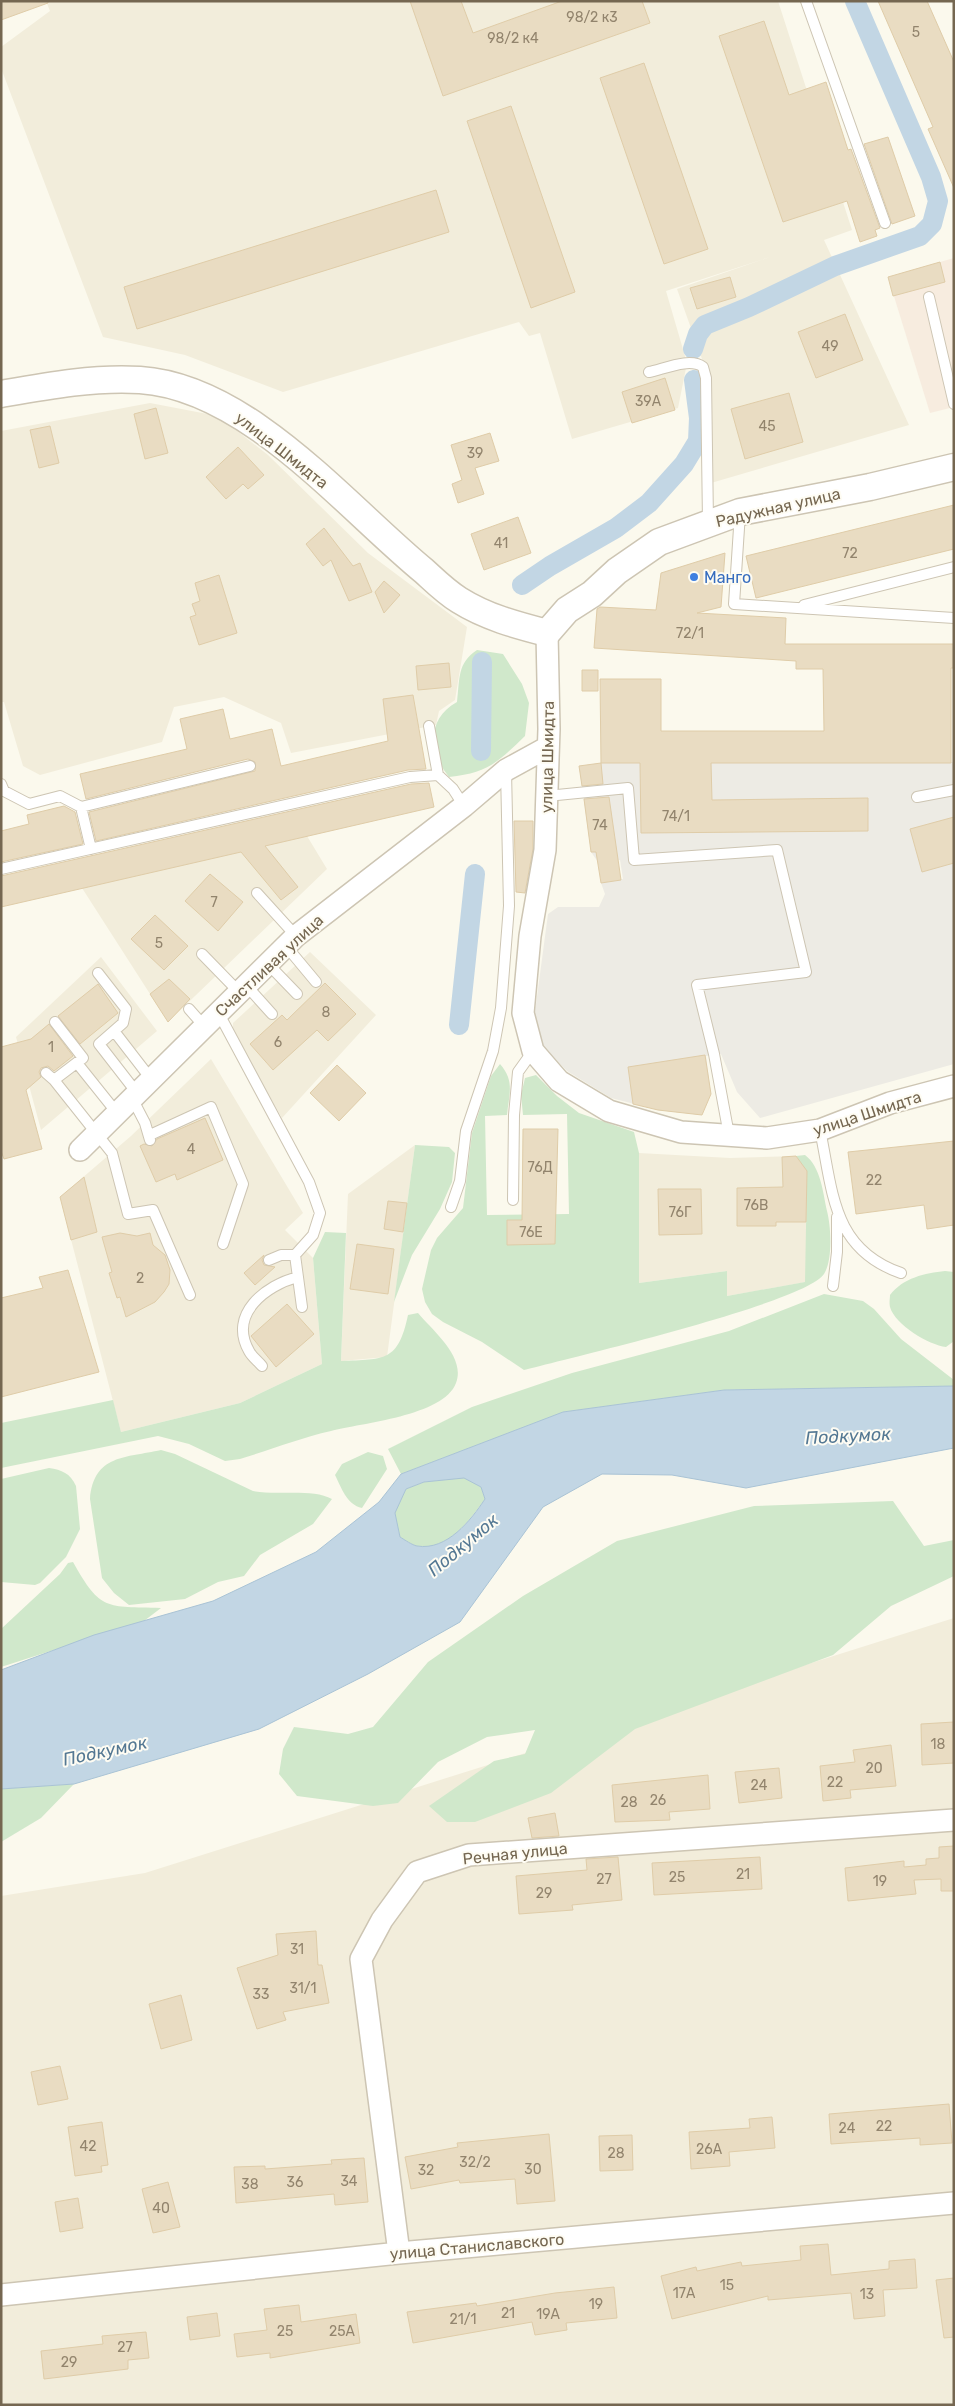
<svg xmlns="http://www.w3.org/2000/svg" width="955" height="2406" font-family="Rubik,sans-serif">
<style>
.residential{fill:#f2eddb}
.commercial{fill:#f7ecdf}
.industrial{fill:#edebe4}
.green{fill:#d0e8cb}
.water{fill:#c2d6e4;stroke:#a9c3d5;fill-rule:evenodd}
.lines{fill:none;stroke-linecap:round;stroke-linejoin:round}
.canal{stroke:#c2d6e4;stroke-width:20}
.building{fill:#e9dcc2;stroke:#dfcca8}
.service-casing{stroke:#cdc5b3;stroke-width:12}
.minor-casing{stroke:#cdc5b3;stroke-width:24}
.tertiary-casing{stroke:#cdc5b3;stroke-width:29}
.service{stroke:#fff;stroke-width:10}
.minor{stroke:#fff;stroke-width:21}
.tertiary{stroke:#fff;stroke-width:26}
.shop-dot{fill:#3f7fe0;stroke:#fefcf3;stroke-width:2}
.labels{text-anchor:middle;stroke-width:4;stroke-linejoin:round;paint-order:stroke}
.number-label{font-size:14px;fill:#92846d}
.street-label{font-size:16px;fill:#756751;stroke:#fefcf3}
.shop-label{font-size:16px;fill:#366cbe;stroke:#fefcf3;text-anchor:start}
.water-label{font-size:18px;font-style:italic;fill:#547893;stroke:#fefcf3}
</style>
<rect width="100%" height="100%" fill="#fbf9ed"/>
<path class="residential" d="M46 1H778L852 230 824 240 909 425 711 483 707 373 677 289 770 257 666 291 687 363 678 408 572 439 540 333 529 336 519 322 283 392 185 355 103 337 1 68V47L50 11Z
M150 403 218 416 268 455 368 553 467 627 455 700 439 711 436 725 291 753 281 723 224 697 174 707 162 742 40 775 23 766 4 702H1V431Z
M307 836 327 869 168 1022 82 888Z
M310 952 376 1015 282 1118 233 1033V1023Z
M101 957 157 1031 41 1130 16 1037Z
M211 1059 303 1213 285 1230 313 1258 322 1364 240 1403 121 1432 60 1197 131 1136Z
M415 1145 387 1357 341 1361 348 1194Z
M639 1153 730 1158 796 1156 807 1171 806 1282 727 1296V1271L639 1283Z
M954 1618V2405H1V1896L145 1873Z"/>
<path class="commercial" d="M954 258V407L930 413 888 277Z"/>
<path class="industrial" d="M954 762V1064L760 1118 737 1092 721 1054 706 1056 711 1094 701 1115 658 1110 611 1098 567 1071 543 1046 534 1019 548 914 558 907H599L605 894 601 883 623 879 620 860 598 862 591 852 579 766 601 763Z"/>
<path class="green" d="M477 650 503 654 522 684 529 703 525 736C498 762 488 773 449 777 429 752 426 719 457 702 460 679 457 663 477 650Z
M500 1064C515 1081 509 1094 507 1115L485 1116 487 1215 569 1214 567 1114 523 1115 521 1095 525 1078 536 1075 557 1096 579 1113 634 1132 639 1153V1283L727 1271V1296L805 1282 807 1172 796 1156 805 1155C821 1167 823 1193 827 1211 831 1226 833 1260 824 1274 805 1303 569 1358 524 1370L482 1342 443 1322 432 1314 425 1302 422 1289 431 1250 437 1238 463 1208 472 1133 491 1076Z
M415 1145 449 1147 455 1153 452 1182 440 1209 412 1255 394 1302Z
M325 1232 346 1233 341 1361C385 1359 398 1362 408 1315L418 1313C433 1331 466 1357 456 1383 444 1416 361 1423 331 1431 300 1438 270 1450 240 1459L225 1461 189 1444 158 1436 1 1468V1423L113 1400 121 1432 240 1403 322 1364 313 1258Z
M945 1271 954 1272V1341L946 1347C929 1345 895 1325 890 1307 889 1303 890 1298 890 1295 903 1278 925 1273 945 1271Z
M824 1294 863 1301 874 1309 901 1339 954 1380V1386L724 1390 564 1412 401 1474 388 1449 472 1407 572 1373 729 1331Z
M161 1450 175 1454 253 1491C276 1496 312 1488 332 1499L313 1524 260 1555 244 1576 218 1582 185 1599 129 1605 114 1593 102 1578 90 1499C94 1454 126 1458 161 1450Z
M368 1452 383 1456 387 1469 362 1508C347 1505 341 1487 335 1475L342 1464Z
M49 1468C62 1470 70 1473 76 1486L80 1529 66 1557 40 1583 35 1585 1 1582V1479Z
M464 1477 481 1487 485 1499C470 1520 447 1552 417 1546 412 1545 405 1540 400 1537L394 1513 406 1489 424 1482Z
M893 1501 924 1546 954 1540V1576L891 1606 833 1655 635 1729 551 1793 475 1822H447L429 1806 494 1761 525 1754 535 1730 487 1737 438 1762 398 1803 373 1806 297 1796 279 1774 283 1749 294 1727 348 1734 373 1727 428 1662 523 1596 617 1541 754 1506Z
M73 1562C101 1612 106 1606 161 1608L144 1621 1 1667V1629L60 1574 68 1563Z
M74 1784 41 1818 1 1842V1789Z"/>
<path class="water" d="M954 1386V1448L746 1488 672 1475 602 1474 543 1507 460 1622 368 1674 259 1729 74 1784 1 1789V1670L94 1635 213 1601 316 1552 379 1502 401 1474 563 1412 724 1390ZM464 1478 481 1487 485 1499C471 1520 447 1551 417 1546 412 1545 405 1540 400 1537L395 1513 406 1489 424 1482Z"/>
<g class="lines">
<path class="canal" d="M693 349 698 334 705 325 749 307 835 266 920 236 932 224 938 201 931 177 855 1
M522 585 550 566 616 528 649 503 684 464 698 441 699 418 694 380
M481 751 482 662
M459 1025 475 874"/>
</g>
<path class="building" d="M1 1H48V3L1 20Z
M410 1H461L473 33 562 1H642L650 23 443 96Z
M878 1H927L954 62V188L928 129 933 127Z
M764 21 789 95 826 82 848 150 851 149 880 228 875 230 877 236 860 242 847 201 783 222 719 36Z
M644 63 708 249 664 264 600 78Z
M511 106 575 292 531 308 467 121Z
M888 137 915 216 892 224 864 144Z
M436 190 449 232 137 329 124 287Z
M940 262 945 282 893 296 888 277Z
M730 277 736 297 697 309 690 288Z
M845 314 863 360 816 378 798 332Z
M665 378 675 410 632 423 622 392Z
M789 393 803 442 745 459 731 409Z
M156 408 168 453 145 459 134 414Z
M50 426 59 463 39 468 30 430Z
M490 433 499 461 475 468 484 494 458 503 452 484 462 480 451 445Z
M238 447 264 475 248 489 243 484 226 499 206 477Z
M954 505V549L756 598 746 556Z
M518 517 531 553 484 570 471 534Z
M324 528 353 566 360 563 372 592 349 601 331 560 323 566 306 544Z
M725 553 721 607 697 613 786 618 785 644H954V668H951V763H711L712 800 868 798V831L641 833 640 763H601L600 679H661V731H824L823 669H796V661L594 648 597 609 600 607 656 610 661 573Z
M219 575 237 633 199 645 190 617 196 615 192 604 200 601 195 583Z
M384 581 400 595 384 613 375 592Z
M449 663 451 687 418 690 416 666Z
M582 670H598V691H582Z
M413 695 426 769 408 770 96 841 89 812 255 771V762L248 759 86 799 80 774 187 749 180 719 223 709 230 739 272 729 281 766 388 741 383 699Z
M601 763 603 784 582 786 579 766Z
M429 783 434 807 265 846 298 887 281 900 241 852 1 907V876L411 784Z
M609 797 621 880 601 883 596 852H591L584 799Z
M64 806 75 812 83 844 1 862V831L29 824 27 815Z
M954 817V863L922 872 910 829Z
M514 821H533V849L525 893 516 892Z
M210 874 243 902 218 931 185 901Z
M155 915 188 946 164 970 131 939Z
M169 979 190 999 168 1022 150 994Z
M325 983 356 1014 328 1041 317 1030 273 1070 250 1044 282 1015 287 1020Z
M98 984 118 1013 80 1044 58 1016Z
M49 1024 73 1056 54 1071 48 1066 41 1068 39 1072 41 1077 26 1090 42 1149 4 1159 1 1151V1047L31 1039Z
M705 1055 711 1094 702 1115 658 1110 633 1104 628 1067Z
M337 1065 366 1093 339 1121 310 1093Z
M205 1118 223 1160 177 1180 175 1174 156 1182 140 1146 144 1144 152 1146 157 1139Z
M523 1129H558L555 1244 507 1245V1220H522Z
M954 1141V1225L927 1229 924 1205 856 1214 848 1152Z
M796 1156 807 1171 806 1222H776V1226H737V1188L783 1187 782 1157Z
M84 1177 97 1232 71 1240 60 1197Z
M658 1189H701L702 1234 659 1235Z
M388 1201 407 1203 403 1232 384 1229Z
M120 1233 137 1236 150 1233 153 1245 165 1255 170 1270 169 1284 164 1292 155 1302 126 1317 120 1297 117 1298 109 1273 112 1272 102 1237Z
M357 1244 394 1249 388 1294 350 1289Z
M264 1255 262 1260 264 1265 275 1267 255 1285 244 1273Z
M68 1270 99 1372 1 1397V1298L43 1288 39 1277Z
M287 1304 314 1334 276 1367 251 1336Z
M954 1722V1763L922 1765 921 1724Z
M891 1745 896 1786 850 1790 851 1798 823 1801 820 1766 855 1762 853 1750Z
M779 1768 782 1798 739 1803 735 1772Z
M708 1775 710 1809 669 1812 670 1820 615 1822 612 1785Z
M555 1813 559 1836 532 1838 528 1818Z
M954 1846V1891H941V1879L914 1880 916 1894 848 1901 845 1868 904 1861V1867L926 1865V1859L939 1858V1847Z
M618 1857 622 1900 572 1905 573 1910 519 1914 516 1876 587 1870 586 1859Z
M760 1857 762 1889 654 1895 652 1863Z
M316 1931 318 1965H322L329 2003 283 2012 286 2020 257 2029 237 1968 278 1955 276 1934Z
M181 1995 192 2040 161 2049 149 2004Z
M60 2066 68 2099 38 2105 31 2072Z
M949 2104 952 2143 920 2145V2138L831 2144 829 2114Z
M772 2117 775 2148 729 2152 730 2166 691 2169 689 2132 750 2128 749 2119Z
M102 2122 108 2165 101 2166 102 2172 75 2176 68 2127Z
M549 2134 555 2201 517 2204 515 2179 460 2183 459 2180 411 2189 405 2157 458 2147 457 2143Z
M632 2135 633 2170 600 2171 599 2136Z
M364 2158 368 2202 335 2205 334 2194 236 2203 234 2167 265 2166V2169L332 2164 331 2160Z
M168 2182 180 2227 153 2233 142 2189Z
M78 2198 83 2228 60 2232 55 2202Z
M828 2244 831 2275 889 2269V2261L915 2259 917 2288 883 2290 885 2316 854 2319 851 2293 768 2300V2296L672 2319 661 2276 696 2267 697 2271 741 2262 742 2266 801 2260 800 2246Z
M954 2278V2337L944 2338 936 2280Z
M614 2287 617 2318 566 2323 567 2330 535 2335 532 2322 413 2343 407 2312 476 2303 477 2306 555 2293Z
M299 2305 301 2322 356 2314 360 2343 270 2358V2353L237 2357 234 2334 267 2330 264 2309Z
M217 2313 220 2336 190 2340 187 2317Z
M146 2332 149 2358 128 2360V2369L44 2379 41 2351 103 2344 102 2336Z"/>
<g class="lines">
<defs>
<path id="service" d="M806 1 885 223
M929 297 954 404
M649 372C664 369 690 357 703 367L706 378 708 522
M740 513 734 604 954 618
M804 605 954 567
M429 726 438 775
M1 784 4 791 29 804 60 796 81 807 91 849
M547 796 628 788 634 860 777 850 806 972 697 985 714 1054 729 1135
M917 797 954 790
M81 807 250 766
M1 869 410 777 438 775 453 789 464 806
M257 893 296 936
M286 946 316 982
M202 954 239 992
M268 964 297 994
M98 973 126 1009 123 1023 99 1044 137 1093
M246 985 272 1014
M189 1009 204 1026
M218 1012 309 1182 320 1213 313 1235 295 1255 302 1307
M55 1022 83 1058 54 1080 112 1153 128 1214 153 1210 190 1295
M114 1031 151 1079
M77 1063 117 1113
M46 1073 54 1080
M132 1098 145 1123 150 1140
M820 1130C833 1192 832 1249 901 1273
M150 1135 211 1107 243 1184 223 1244
M513 1200 514 1115 518 1072 533 1051
M451 1207 460 1181 466 1131 493 1051 501 1008 509 906 506 771
M269 1260 281 1255H295
M833 1286 837 1252V1217
M262 1366C258 1361 252 1357 249 1351 228 1314 266 1285 298 1277"/>
<path id="minor" d="M547 633 549 729 545 850 530 936 523 1013 533 1051 559 1081 609 1111 681 1132 767 1138 820 1130 890 1103 954 1086
M80 1150 296 936 464 806 506 770 548 747
M399 2253 361 1959 382 1920 417 1872 469 1855 954 1820
M1 2295 399 2253 954 2203"/>
<path id="tertiary" d="M1 394C46 386 94 377 140 380 248 387 345 506 424 571 435 581 446 592 459 600 486 617 516 625 547 633L567 610 592 594 617 571 659 542 740 512 870 487 954 467"/>
</defs>
<use href="#service" class="service-casing"/>
<use href="#minor" class="minor-casing"/>
<use href="#tertiary" class="tertiary-casing"/>
<use href="#service" class="service"/>
<use href="#minor" class="minor"/>
<use href="#tertiary" class="tertiary"/>
</g>
<circle class="shop-dot" cx="694" cy="577" r="5"/>
<g class="labels">
<g class="number-label">
<text x="592" y="22">98/2 к3</text>
<text x="916" y="37">5</text>
<text x="513" y="43">98/2 к4</text>
<text x="830" y="351">49</text>
<text x="648" y="406">39А</text>
<text x="767" y="431">45</text>
<text x="475" y="458">39</text>
<text x="501" y="548">41</text>
<text x="850" y="558">72</text>
<text x="690" y="638">72/1</text>
<text x="676" y="821">74/1</text>
<text x="600" y="830">74</text>
<text x="214" y="907">7</text>
<text x="159" y="948">5</text>
<text x="326" y="1017">8</text>
<text x="278" y="1047">6</text>
<text x="51" y="1052">1</text>
<text x="191" y="1154">4</text>
<text x="540" y="1172">76Д</text>
<text x="874" y="1185">22</text>
<text x="756" y="1210">76В</text>
<text x="680" y="1217">76Г</text>
<text x="531" y="1237">76Е</text>
<text x="140" y="1283">2</text>
<text x="938" y="1749">18</text>
<text x="874" y="1773">20</text>
<text x="835" y="1787">22</text>
<text x="759" y="1790">24</text>
<text x="658" y="1805">26</text>
<text x="629" y="1807">28</text>
<text x="743" y="1879">21</text>
<text x="677" y="1882">25</text>
<text x="604" y="1884">27</text>
<text x="880" y="1886">19</text>
<text x="544" y="1898">29</text>
<text x="297" y="1954">31</text>
<text x="303" y="1993">31/1</text>
<text x="261" y="1999">33</text>
<text x="884" y="2131">22</text>
<text x="847" y="2133">24</text>
<text x="88" y="2151">42</text>
<text x="709" y="2154">26А</text>
<text x="616" y="2158">28</text>
<text x="475" y="2167">32/2</text>
<text x="533" y="2174">30</text>
<text x="426" y="2175">32</text>
<text x="349" y="2186">34</text>
<text x="295" y="2187">36</text>
<text x="250" y="2189">38</text>
<text x="161" y="2213">40</text>
<text x="727" y="2290">15</text>
<text x="684" y="2298">17А</text>
<text x="867" y="2299">13</text>
<text x="596" y="2309">19</text>
<text x="508" y="2318">21</text>
<text x="548" y="2319">19А</text>
<text x="463" y="2324">21/1</text>
<text x="285" y="2336">25</text>
<text x="342" y="2336">25А</text>
<text x="125" y="2352">27</text>
<text x="69" y="2367">29</text>
</g>
<g class="street-label">
<text transform="translate(282 450) rotate(38)" y="6">улица Шмидта</text>
<text transform="translate(778 507) rotate(-13)" y="6">Радужная улица</text>
<text transform="translate(547 757) rotate(-89)" y="6">улица Шмидта</text>
<text transform="translate(269 965) rotate(-43)" y="6">Счастливая улица</text>
<text transform="translate(867 1113) rotate(-18)" y="6">улица Шмидта</text>
<text transform="translate(515 1853) rotate(-6)" y="6">Речная улица</text>
<text transform="translate(477 2246) rotate(-5)" y="6">улица Станиславского</text>
</g>
<g class="shop-label">
<text x="704" y="583">Манго</text>
</g>
<g class="water-label">
<text transform="translate(848 1436) rotate(-3)" y="6">Подкумок</text>
<text transform="translate(463 1545) rotate(-40)" y="6">Подкумок</text>
<text transform="translate(105 1751) rotate(-12)" y="6">Подкумок</text>
</g>
</g>
<rect width="955" height="2406" fill="none" stroke="#756751" stroke-width="5"/>
</svg>
